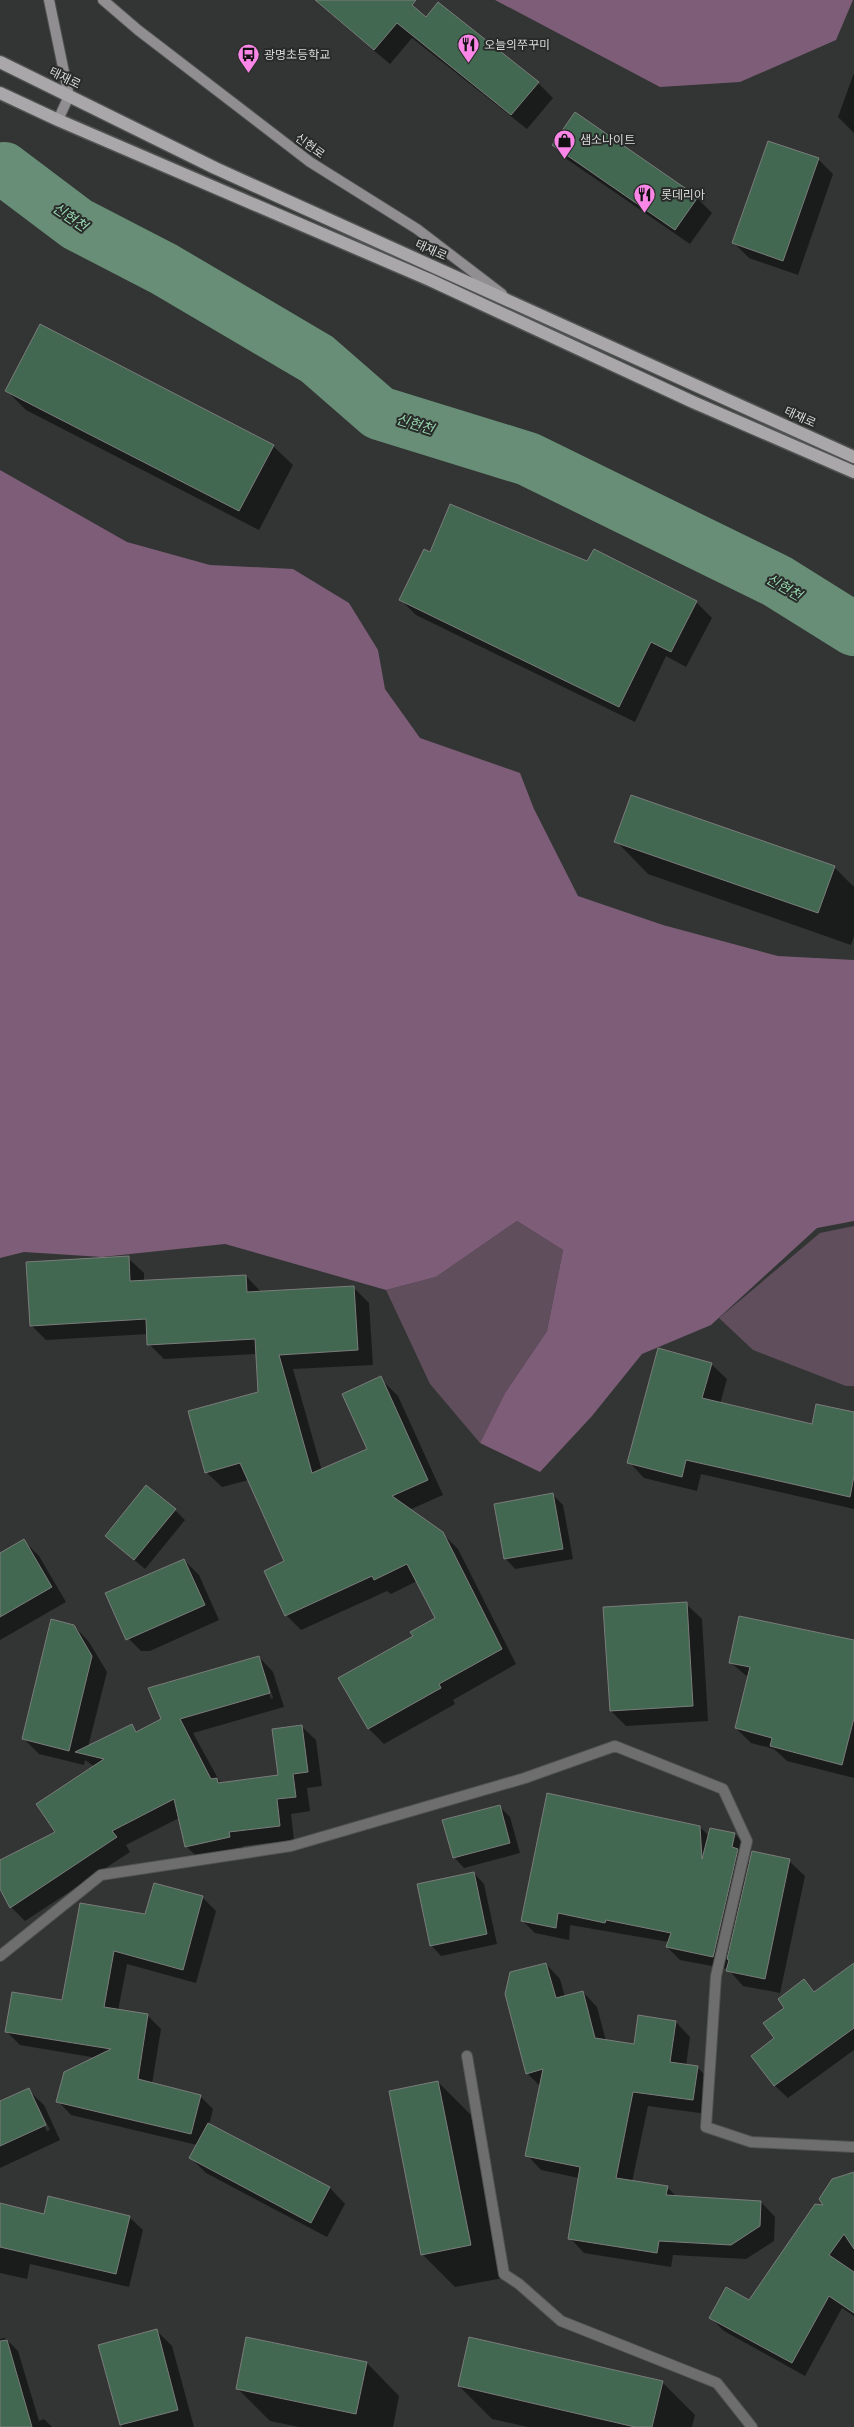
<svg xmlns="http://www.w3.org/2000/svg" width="854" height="2427" font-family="Overpass,'Noto Sans KR',sans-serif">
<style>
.green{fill:#604e5c}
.forest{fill:#7d5d77}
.shadow{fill:#0007;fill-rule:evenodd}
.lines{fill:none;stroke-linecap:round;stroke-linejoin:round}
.river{stroke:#698e77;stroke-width:54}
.building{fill:#436852;stroke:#7a7c7a}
.street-casing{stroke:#505351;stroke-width:12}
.secondary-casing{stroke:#505351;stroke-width:12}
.primary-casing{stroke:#505351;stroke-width:15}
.street{stroke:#6f6e6f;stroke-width:10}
.secondary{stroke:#908e90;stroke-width:10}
.primary{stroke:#a9a7a9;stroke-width:12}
.labels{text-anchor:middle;stroke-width:4;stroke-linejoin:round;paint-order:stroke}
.poi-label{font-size:12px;fill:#d8dad9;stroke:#282b29;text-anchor:start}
.street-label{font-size:12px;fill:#d8dad9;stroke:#282b29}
.water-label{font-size:14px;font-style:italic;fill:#97d7af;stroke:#282b29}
</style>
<rect width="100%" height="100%" fill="#323533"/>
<path class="green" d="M517 1221 563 1250 547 1331 505 1393 480 1443 430 1384 386 1290 436 1277Z
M854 1226V1386H846L753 1350 719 1318 820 1233Z"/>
<path class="forest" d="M495 0H853L836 40 740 82 660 87Z
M0 470 127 542 210 565 293 569 349 603 378 650 385 689 420 738 520 773 534 809 578 896 663 925 778 956 854 960V1221L817 1228 711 1325 642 1354 592 1416 540 1472 480 1443 505 1393 547 1331 563 1250 517 1221 436 1277 386 1290 225 1244 102 1257 24 1252 0 1258Z"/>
<path class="shadow" d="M314 0H404L426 19 538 83 553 98 527 129 412 38 390 64Z
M854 73V133L838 117Z
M553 145 697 198 712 213 690 244 568 160Z
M818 159 833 174 798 275 749 258 734 243Z
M7 391 273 446 293 465 259 530 26 410Z
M594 550 696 602 712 618 686 667 666 656 635 722 416 615 401 600 430 554 588 562Z
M616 841 834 867 854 887V936L851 945 648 874Z
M128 1258 144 1273V1282L246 1276 261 1292 354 1288 369 1303 373 1365 293 1369 322 1471 369 1450 383 1381 398 1396 443 1495 409 1510 442 1533 458 1549 516 1664 453 1700 455 1704 384 1744 369 1729 414 1636 436 1619 417 1581 391 1594 387 1591 301 1630 286 1615V1562L249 1480 222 1487 206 1472 259 1393 257 1354 164 1359 149 1344 148 1334 46 1340 31 1325Z
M711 1364 727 1379 720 1404 813 1425 854 1413V1509L701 1474 697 1491 644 1478 629 1462Z
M553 1495 563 1505 573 1559 515 1569 505 1558Z
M175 1510 185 1520 145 1569 106 1536Z
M24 1541 39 1556 66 1602 0 1640V1555Z
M184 1560 199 1575 219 1620 150 1651H141L125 1635Z
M686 1604 702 1619 708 1721 626 1726 611 1711Z
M74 1626 89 1642 107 1672 88 1747 131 1725 138 1732 163 1720 259 1657 273 1672 284 1707 193 1733 221 1784 280 1776 301 1726 316 1740 322 1786 307 1788 310 1811 291 1814 294 1840 243 1846 244 1851 200 1860 186 1846 179 1818 126 1845 130 1852 25 1921 11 1907 0 1886V1861L57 1832 95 1767 85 1760 84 1765 39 1754 23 1738ZM263 1673H265L273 1698 271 1699Z
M854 1641V1778L787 1761 774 1749 751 1743 736 1728 749 1678 731 1663Z
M499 1806 510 1817 520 1853 464 1868 454 1857Z
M700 1827 709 1836 735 1834 748 1847 745 1858 750 1863 789 1861 805 1876 780 1993 743 1986 728 1969 680 1960 667 1947 669 1942 570 1925 569 1940 535 1933 522 1920Z
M474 1873 484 1884 497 1944 441 1956 431 1945Z
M202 1897 216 1911 196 1983 127 1964 118 2011 148 2016 161 2029 152 2084 200 2096 213 2109 209 2125 330 2188 345 2204 327 2237 206 2173 191 2158 197 2145 71 2115 58 2101 97 2058 20 2045 7 2032 63 2002 146 1915Z
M546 1964 560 1979 565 1997 583 1992 597 2007 606 2041 635 2045 676 2022 690 2037 686 2066 697 2067 712 2082 707 2114 648 2106 632 2182 667 2187 677 2197 761 2202 775 2217 774 2241 746 2259 673 2255 671 2267 584 2253 570 2238 579 2178 541 2170 527 2155 541 2087 527 2073Z
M854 1964V2050L788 2098 774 2085 776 2039 786 2008 804 1981 816 1993Z
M438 2082 471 2115 503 2278 455 2287 422 2254Z
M28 2090 44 2105 60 2140 0 2168V2103ZM36 2106H38L50 2130 47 2131Z
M854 2173V2316L842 2308 805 2376 724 2331 711 2318 750 2302Z
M0 2205 45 2215 129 2217 143 2230 129 2287 30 2264 27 2279 0 2273Z
M156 2330 172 2346 194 2427H122L100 2346Z
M5 2338 18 2351 39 2421 44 2419 52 2427H0V2339Z
M367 2363 399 2396 393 2427H299L270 2421 237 2388Z
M662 2382 695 2415 692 2427H528L492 2419 459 2386Z"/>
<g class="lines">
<path class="river" d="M4 169 77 224 164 269 317 359 379 413 528 459 777 581 854 629"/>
</g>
<path class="building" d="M315 0H416L412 5 426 17 438 2 539 82 511 115 397 23 374 50Z
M575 112 698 197 675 230 552 145Z
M768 141 819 158 783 261 732 243Z
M40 324 274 445 239 511 5 391Z
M450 504 587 561 594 549 697 601 671 652 651 642 619 707 399 600 424 549 430 552Z
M631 795 835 866 818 913 614 842Z
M129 1256 130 1281 246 1275 247 1292 354 1286 358 1350 279 1355 312 1473 367 1449 342 1394 381 1376 428 1480 392 1496 443 1532 502 1649 439 1684 441 1688 368 1729 338 1678 413 1636 410 1632 435 1618 407 1564 374 1580 372 1576 285 1616 264 1571 284 1561 240 1463 205 1473 188 1411 258 1392 255 1339 147 1345 146 1319 30 1326 26 1262Z
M658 1348 712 1363 702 1398 812 1424 816 1404 854 1412V1476L850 1497 686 1460 682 1477 627 1463Z
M146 1485 176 1509 134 1560 105 1536Z
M553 1493 563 1549 504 1559 494 1504Z
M24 1539 52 1587 0 1617V1553Z
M184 1559 205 1605 126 1640 105 1593Z
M687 1602 693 1706 610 1711 603 1607Z
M739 1616 854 1640V1718L842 1765 770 1746 772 1738 735 1728 750 1667 729 1663Z
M51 1619 74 1625 92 1656 69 1751 22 1739Z
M259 1656 270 1693 180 1719 211 1779 217 1778 218 1783 278 1775 272 1729 302 1725 308 1772 293 1774 296 1797 277 1799 280 1826 229 1832 230 1837 185 1847 174 1799 112 1831 117 1837 10 1908 0 1889V1860L55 1832 36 1804 104 1759 75 1752 132 1724 136 1732 161 1719 148 1688Z
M547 1793 700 1826 702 1859 710 1828 735 1833 732 1847 738 1849 713 1957 666 1947 671 1933 606 1920 605 1923 558 1913 556 1928 521 1921Z
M500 1805 510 1843 453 1858 442 1820Z
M752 1851 790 1859 765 1979 726 1971 729 1960 727 1959Z
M474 1872 487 1934 430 1946 417 1884Z
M154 1883 203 1896 183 1970 114 1951 104 2007 148 2014 138 2079 201 2095 191 2134 56 2102 64 2072 111 2049 5 2032 12 1992 62 2000 80 1903 145 1914Z
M546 1963 556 1998 583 1991 595 2038 634 2044 638 2015 676 2021 670 2062 698 2066 693 2100 633 2092 616 2178 668 2186 666 2195 761 2201 760 2226 731 2245 659 2241 657 2253 568 2239 580 2167 525 2156 543 2069 526 2074 505 1994 510 1972Z
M854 1963V2028L774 2086 751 2056 774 2038 763 2023 784 2008 778 1999 804 1979 814 1992Z
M438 2081 471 2245 421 2255 389 2091Z
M29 2088 46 2125 0 2146V2101Z
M208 2123 330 2187 311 2223 189 2158Z
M854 2172V2249L844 2234 829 2255 854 2272V2313L829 2296 792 2363 709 2318 726 2287 749 2300 815 2204 823 2205 819 2199 832 2179Z
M48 2196 130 2216 116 2274 0 2247V2203L44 2214Z
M157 2329 178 2410 120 2425 98 2345Z
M246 2337 367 2362 356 2414 236 2389Z
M469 2337 663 2381 652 2427H635L458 2386Z
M7 2340 32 2427H0V2341Z"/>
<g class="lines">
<defs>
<path id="street" d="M0 1956 101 1875 291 1846 525 1778 615 1746 723 1789 747 1841 716 1976 706 2127 751 2142 854 2147
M467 2056 504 2274 519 2284 561 2321 717 2383 752 2427"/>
<path id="secondary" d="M49 0 69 96 58 120
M103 0 138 30 310 162 417 229 502 294"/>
<path id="primary" d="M0 62 215 168 854 457
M0 93 58 120 430 280 693 402 854 472"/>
</defs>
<use href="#street" class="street-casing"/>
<use href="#secondary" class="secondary-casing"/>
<use href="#primary" class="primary-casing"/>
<use href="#street" class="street"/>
<use href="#secondary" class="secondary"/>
<use href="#primary" class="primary"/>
</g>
<defs>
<symbol id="restaurant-pin" viewBox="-11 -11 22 30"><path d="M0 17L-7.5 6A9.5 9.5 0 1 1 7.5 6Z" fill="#fa87e7" stroke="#282b29"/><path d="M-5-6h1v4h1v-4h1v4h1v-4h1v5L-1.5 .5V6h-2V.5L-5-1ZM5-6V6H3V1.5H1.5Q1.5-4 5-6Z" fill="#111"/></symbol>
<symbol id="bus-pin" viewBox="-11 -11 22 30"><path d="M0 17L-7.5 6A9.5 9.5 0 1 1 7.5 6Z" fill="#fa87e7" stroke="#282b29"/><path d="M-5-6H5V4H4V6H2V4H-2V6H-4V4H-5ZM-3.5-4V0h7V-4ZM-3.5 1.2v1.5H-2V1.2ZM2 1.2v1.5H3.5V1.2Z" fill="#111"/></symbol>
<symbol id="shop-pin" viewBox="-11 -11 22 30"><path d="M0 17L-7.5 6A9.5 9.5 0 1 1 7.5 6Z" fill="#fa87e7" stroke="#282b29"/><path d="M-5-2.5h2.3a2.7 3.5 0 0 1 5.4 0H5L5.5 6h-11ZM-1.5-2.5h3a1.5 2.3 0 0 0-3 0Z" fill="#111"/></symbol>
</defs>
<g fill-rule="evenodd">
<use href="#restaurant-pin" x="456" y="32" width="25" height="34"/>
<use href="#bus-pin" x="236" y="42" width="25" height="34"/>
<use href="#shop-pin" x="552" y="128" width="25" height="34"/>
<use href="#restaurant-pin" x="632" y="182" width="25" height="34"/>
</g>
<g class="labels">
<g class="poi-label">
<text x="484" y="49">오늘의쭈꾸미</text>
<text x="264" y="59">광명초등학교</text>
<text x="580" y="144">샘소나이트</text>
<text x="661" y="199">롯데리아</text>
</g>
<g class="street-label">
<text transform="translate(65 78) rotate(26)" y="4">태재로</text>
<text transform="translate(310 146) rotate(36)" y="4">신현로</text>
<text transform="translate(431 250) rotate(24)" y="4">태재로</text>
<text transform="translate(800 417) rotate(24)" y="4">태재로</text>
</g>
<g class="water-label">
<text transform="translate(70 217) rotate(34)" y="5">신현천</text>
<text transform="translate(415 424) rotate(17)" y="5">신현천</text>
<text transform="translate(784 587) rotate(30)" y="5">신현천</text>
</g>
</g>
</svg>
